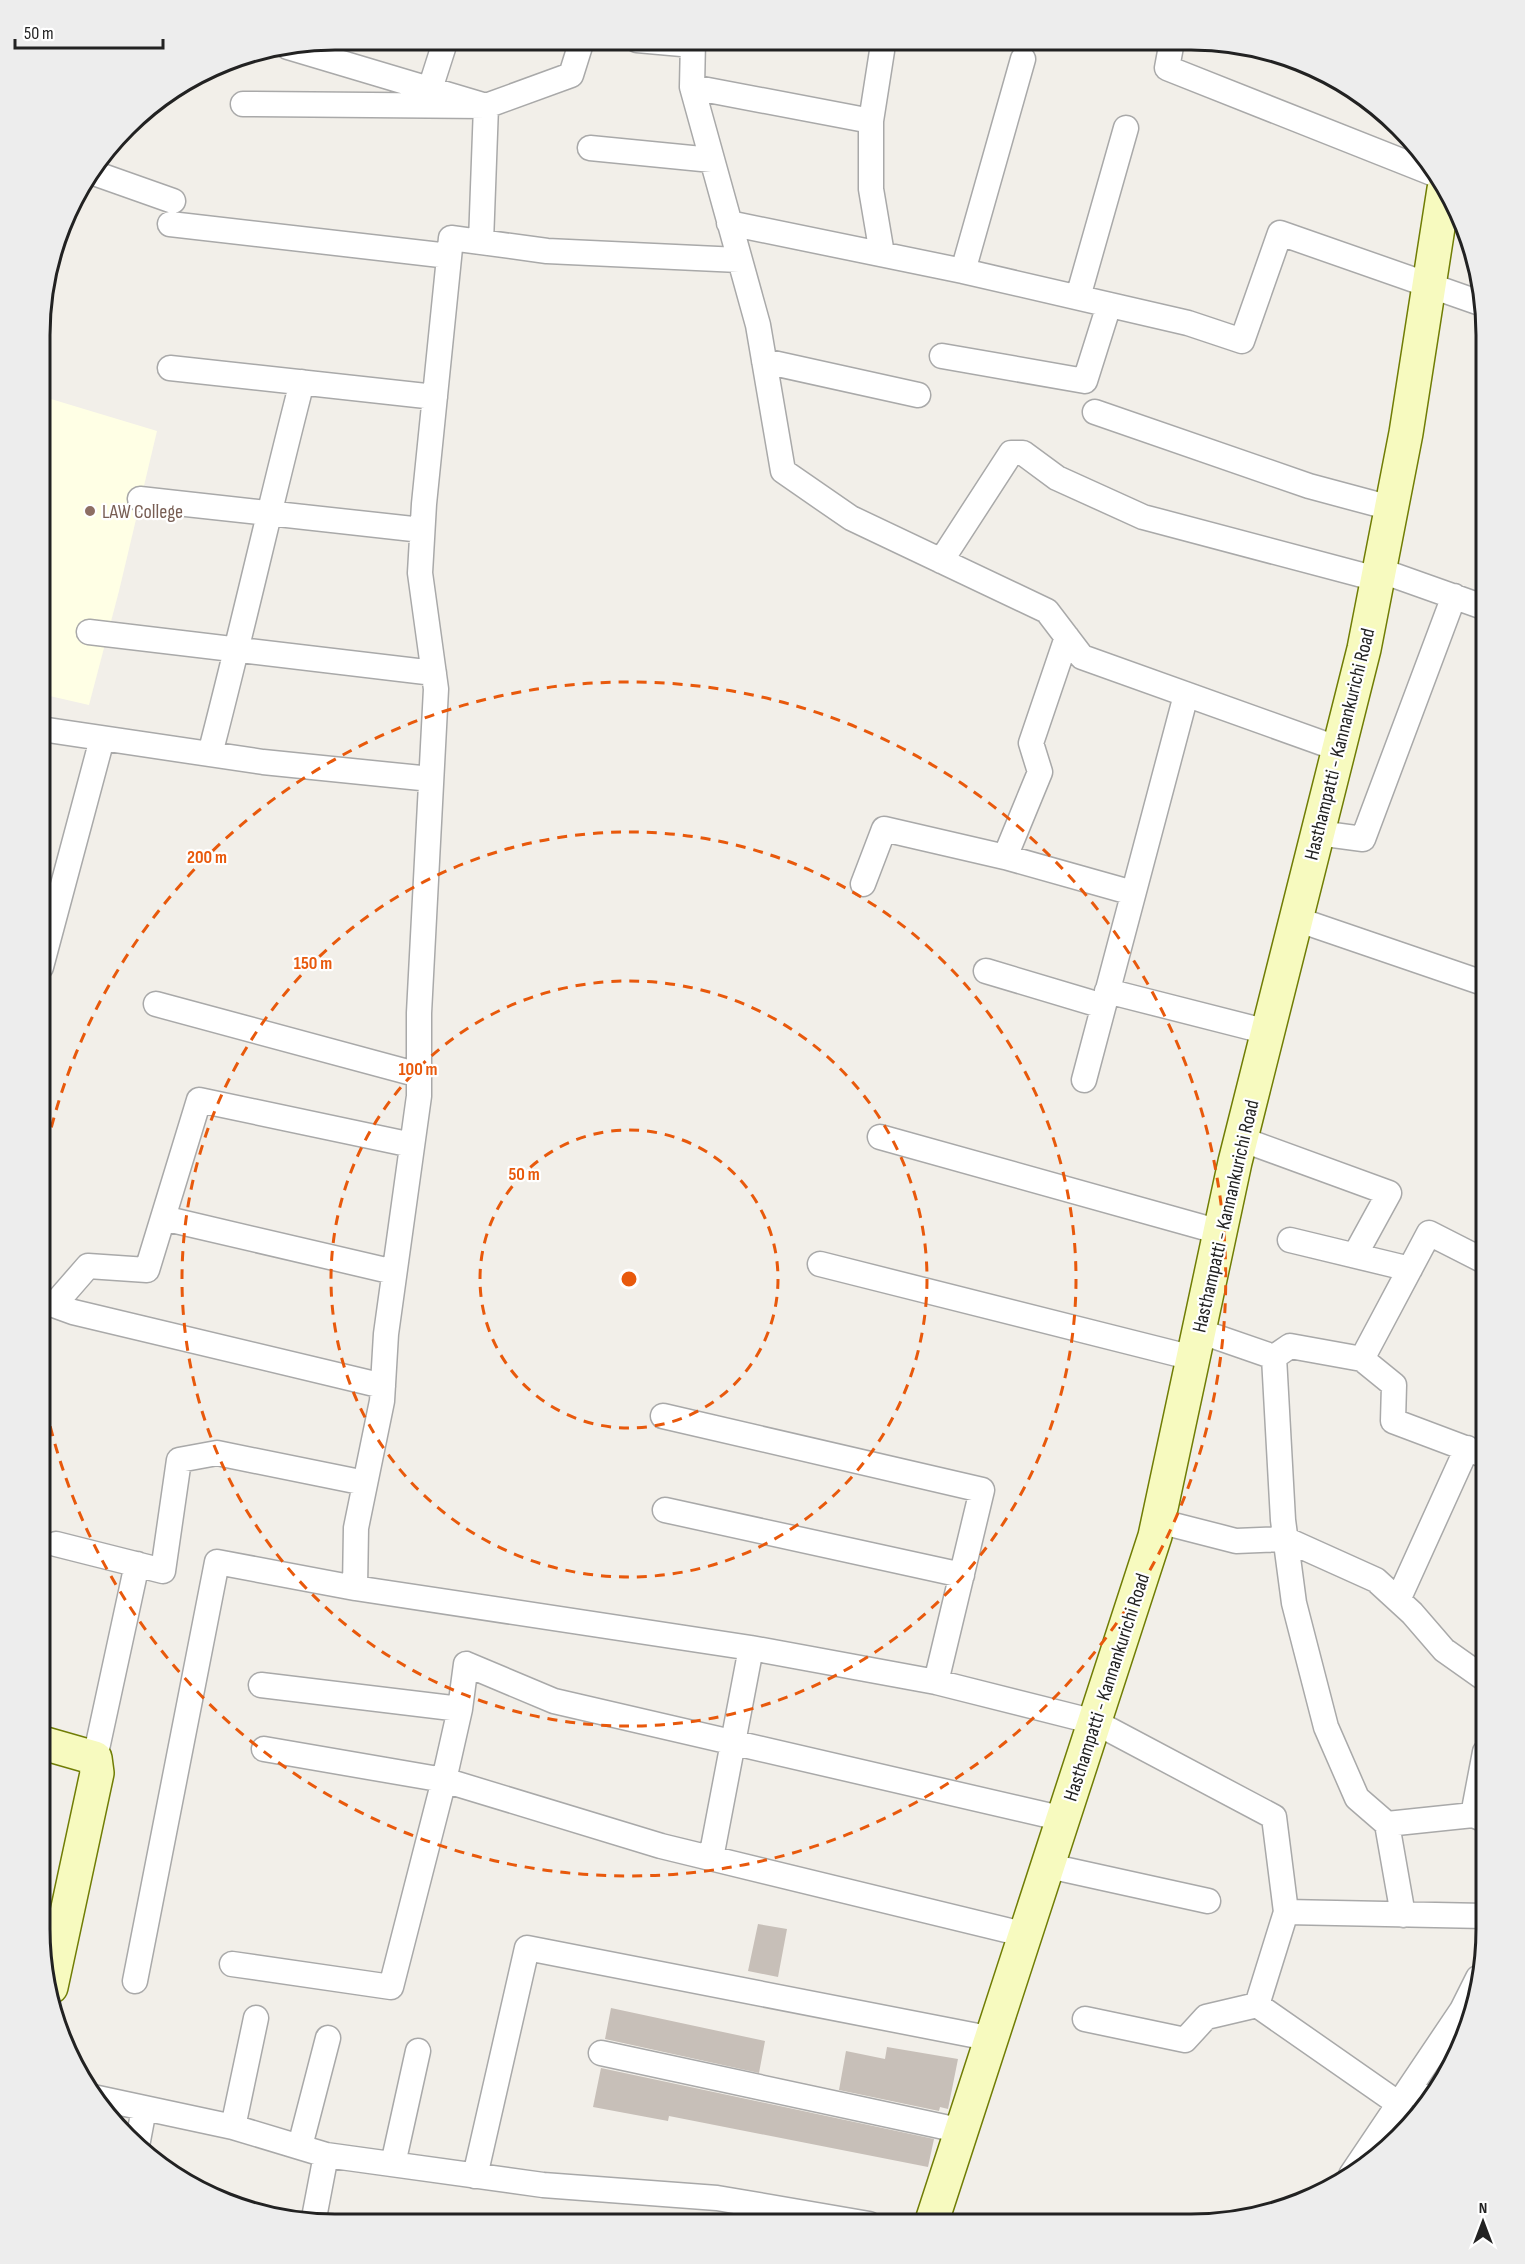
<svg xmlns="http://www.w3.org/2000/svg" width="1525" height="2264" font-family="'Sofia Sans Condensed',sans-serif">
<style>
.education{fill:#ffffe5}
.building{fill:#c7bfb8}
.lines{fill:none;stroke-linecap:round;stroke-linejoin:round}
.street-casing{stroke:#a9a9a9;stroke-width:27}
.secondary-casing{stroke:#707d05;stroke-width:36}
.street{stroke:#fff;stroke-width:24}
.secondary{stroke:#f7fabf;stroke-width:33}
.ring{fill:none;stroke:#e8590c;stroke-width:3;stroke-dasharray:10 8}
.education-dot{fill:#8d6e63;stroke:#fff;stroke-width:2}
.labels{text-anchor:middle;stroke-width:4.5;stroke-linejoin:round;paint-order:stroke}
.education-label{font-size:20px;fill:#785e54;stroke:#fff;text-anchor:start}
.street-label{font-size:20px;fill:#222;stroke:#fff}
.rim{fill:none;stroke:#222;stroke-width:3}
.centre{fill:#e8590c;stroke:#fff;stroke-width:3}
.ring-label{font-size:18px;text-anchor:middle;font-weight:bold;fill:#e8590c;stroke:#fff;stroke-width:4.5;stroke-linejoin:round;paint-order:stroke}
</style>
<rect width="100%" height="100%" fill="#f2efe9"/>
<path class="education" d="M41 396 157 431 119 591 89 705 41 694Z"/>
<path class="building" d="M758 1924 787 1929 778 1977 748 1971Z
M611 2008 765 2041 759 2073 605 2039Z
M887 2047 958 2059 948 2109 940 2107 939 2111 839 2090 846 2051 885 2059Z
M601 2068 934 2139 928 2167 669 2116 668 2121 593 2107Z"/>
<g class="lines">
<defs>
<path id="street" d="M637 40 693 45
M693 40 692 87 758 325 783 471 851 518 1047 611 1082 657 1339 749
M1172 41 1167 68 1437 175
M288 47 486 106 481 242
M882 51 871 121V189L882 254
M692 87 871 121
M430 89 446 39
M243 104 486 106 571 75 582 40
M590 148 712 160
M91 172 173 201
M729 223 963 271 1188 323 1242 341 1280 233 1480 303
M170 224 449 256
M963 271 1023 59
M1078 297 1126 128
M942 356 1085 381 1109 305
M764 361 918 395
M170 368 435 397
M1095 412 1309 486 1391 508
M140 499 422 530
M941 561 1011 453H1023L1057 478 1143 517 1377 579
M1379 570 1486 608
M89 632 434 673
M41 729 263 762 431 779
M210 754C242 631 270 506 302 382
M1318 833 1363 839 1454 596
M1005 857 1133 893
M863 884 884 829 1005 857 1040 772 1031 743 1067 637
M1296 919 1486 984
M41 967 102 739
M986 971 1103 1006
M1107 991 1268 1032
M156 1004 419 1075
M1084 1080 1186 695
M880 1137 1220 1232
M1241 1139 1389 1193 1355 1255
M163 1218 394 1272
M1290 1240 1410 1269
M820 1264 1193 1358
M40 1300 73 1312 383 1386
M54 1305 88 1266 147 1270 199 1100 412 1145
M1199 1331 1274 1357 1283 1520 1294 1603 1326 1727 1357 1798 1387 1824 1403 1915
M1274 1357 1290 1346 1362 1359 1394 1385 1393 1421 1486 1456
M1362 1359 1429 1233 1486 1262
M663 1416 982 1490 936 1682
M665 1510 962 1575
M1158 1521 1236 1541 1285 1539 1376 1580 1412 1613 1444 1650 1485 1679
M56 1544 163 1571 179 1460 217 1453 365 1483
M355 1588 356 1528 382 1401 386 1334 419 1096V1013L436 689 420 573 424 504 451 238 547 251 739 260
M1398 1600 1467 1448
M261 1685 460 1709
M264 1749 444 1780 460 1709 466 1664 554 1701 1064 1819
M95 1758 137 1564
M1473 1815 1485 1752
M1387 1824 1473 1815 1485 1820
M711 1858 751 1648
M1049 1866 1208 1901
M1286 1912 1257 2005 1399 2104
M232 1964 391 1987 444 1780 661 1846 1027 1935
M135 1981 217 1562 355 1588 751 1648 936 1682 1095 1722 1274 1817 1286 1912 1485 1916
M1085 2019 1185 2040 1206 2017 1257 2005
M601 2053 963 2131
M1408 2091 1431 2098
M93 2097 233 2127 326 2155 543 2185 717 2198 869 2224
M233 2127 256 2018
M137 2146 144 2109
M300 2146 328 2038
M393 2164 418 2051
M1351 2175 1462 2010 1478 1978
M475 2176 527 1948 993 2039
M313 2223 326 2155"/>
<path id="secondary" d="M39 1742 95 1758 97 1773 51 1987
M931 2224 1155 1536 1235 1162 1364 649 1406 433 1444 189"/>
</defs>
<use href="#street" class="street-casing"/>
<use href="#secondary" class="secondary-casing"/>
<use href="#street" class="street"/>
<use href="#secondary" class="secondary"/>
</g>
<g class="ring">
<circle cx="629" cy="1279" r="149"/>
<circle cx="629" cy="1279" r="298"/>
<circle cx="629" cy="1279" r="447"/>
<path d="M40 1180A597 597 0 1 1 40 1378"/>
</g>
<circle class="education-dot" cx="90" cy="511" r="6"/>
<g class="labels">
<g class="education-label">
<text x="102" y="518">LAW College</text>
</g>
<g class="street-label">
<text transform="translate(1339 744) rotate(-76)" y="7">Hasthampatti - Kannankurichi Road</text>
<text transform="translate(1225 1216) rotate(-77)" y="7">Hasthampatti - Kannankurichi Road</text>
<text transform="translate(1106 1687) rotate(-72)" y="7">Hasthampatti - Kannankurichi Road</text>
</g>
</g>
<path d="M0 0H1525V2264H0ZM335 50H1191A285 285 0 0 1 1476 335V1929A285 285 0 0 1 1191 2214H335A285 285 0 0 1 50 1929V335A285 285 0 0 1 335 50Z" fill="#ededed" fill-rule="evenodd"/>
<path class="rim" d="M335 50H1191A285 285 0 0 1 1476 335V1929A285 285 0 0 1 1191 2214H335A285 285 0 0 1 50 1929V335A285 285 0 0 1 335 50Z"/>
<circle cx="629" cy="1279" r="9" class="centre"/>
<g class="ring-label">
<text x="207" y="863">200 m</text>
<text x="313" y="969">150 m</text>
<text x="418" y="1075">100 m</text>
<text x="524" y="1180">50 m</text>
</g>
<g transform="translate(1483 2222)" stroke="#ffffff" stroke-width="4.5" paint-order="stroke">
<path d="M0-4.5L10 22L0 15L-10 22Z" fill="#222222"/>
<text y="-9" font-size="16" font-weight="bold" text-anchor="middle" fill="#222222">N</text>
</g>
<path d="M15 39v9h148v-9" fill="none" stroke="#222222" stroke-width="3"/>
<text x="24" y="39" font-size="18" fill="#222222" stroke="#ffffff" stroke-width="4.5" paint-order="stroke">50 m</text>
</svg>
